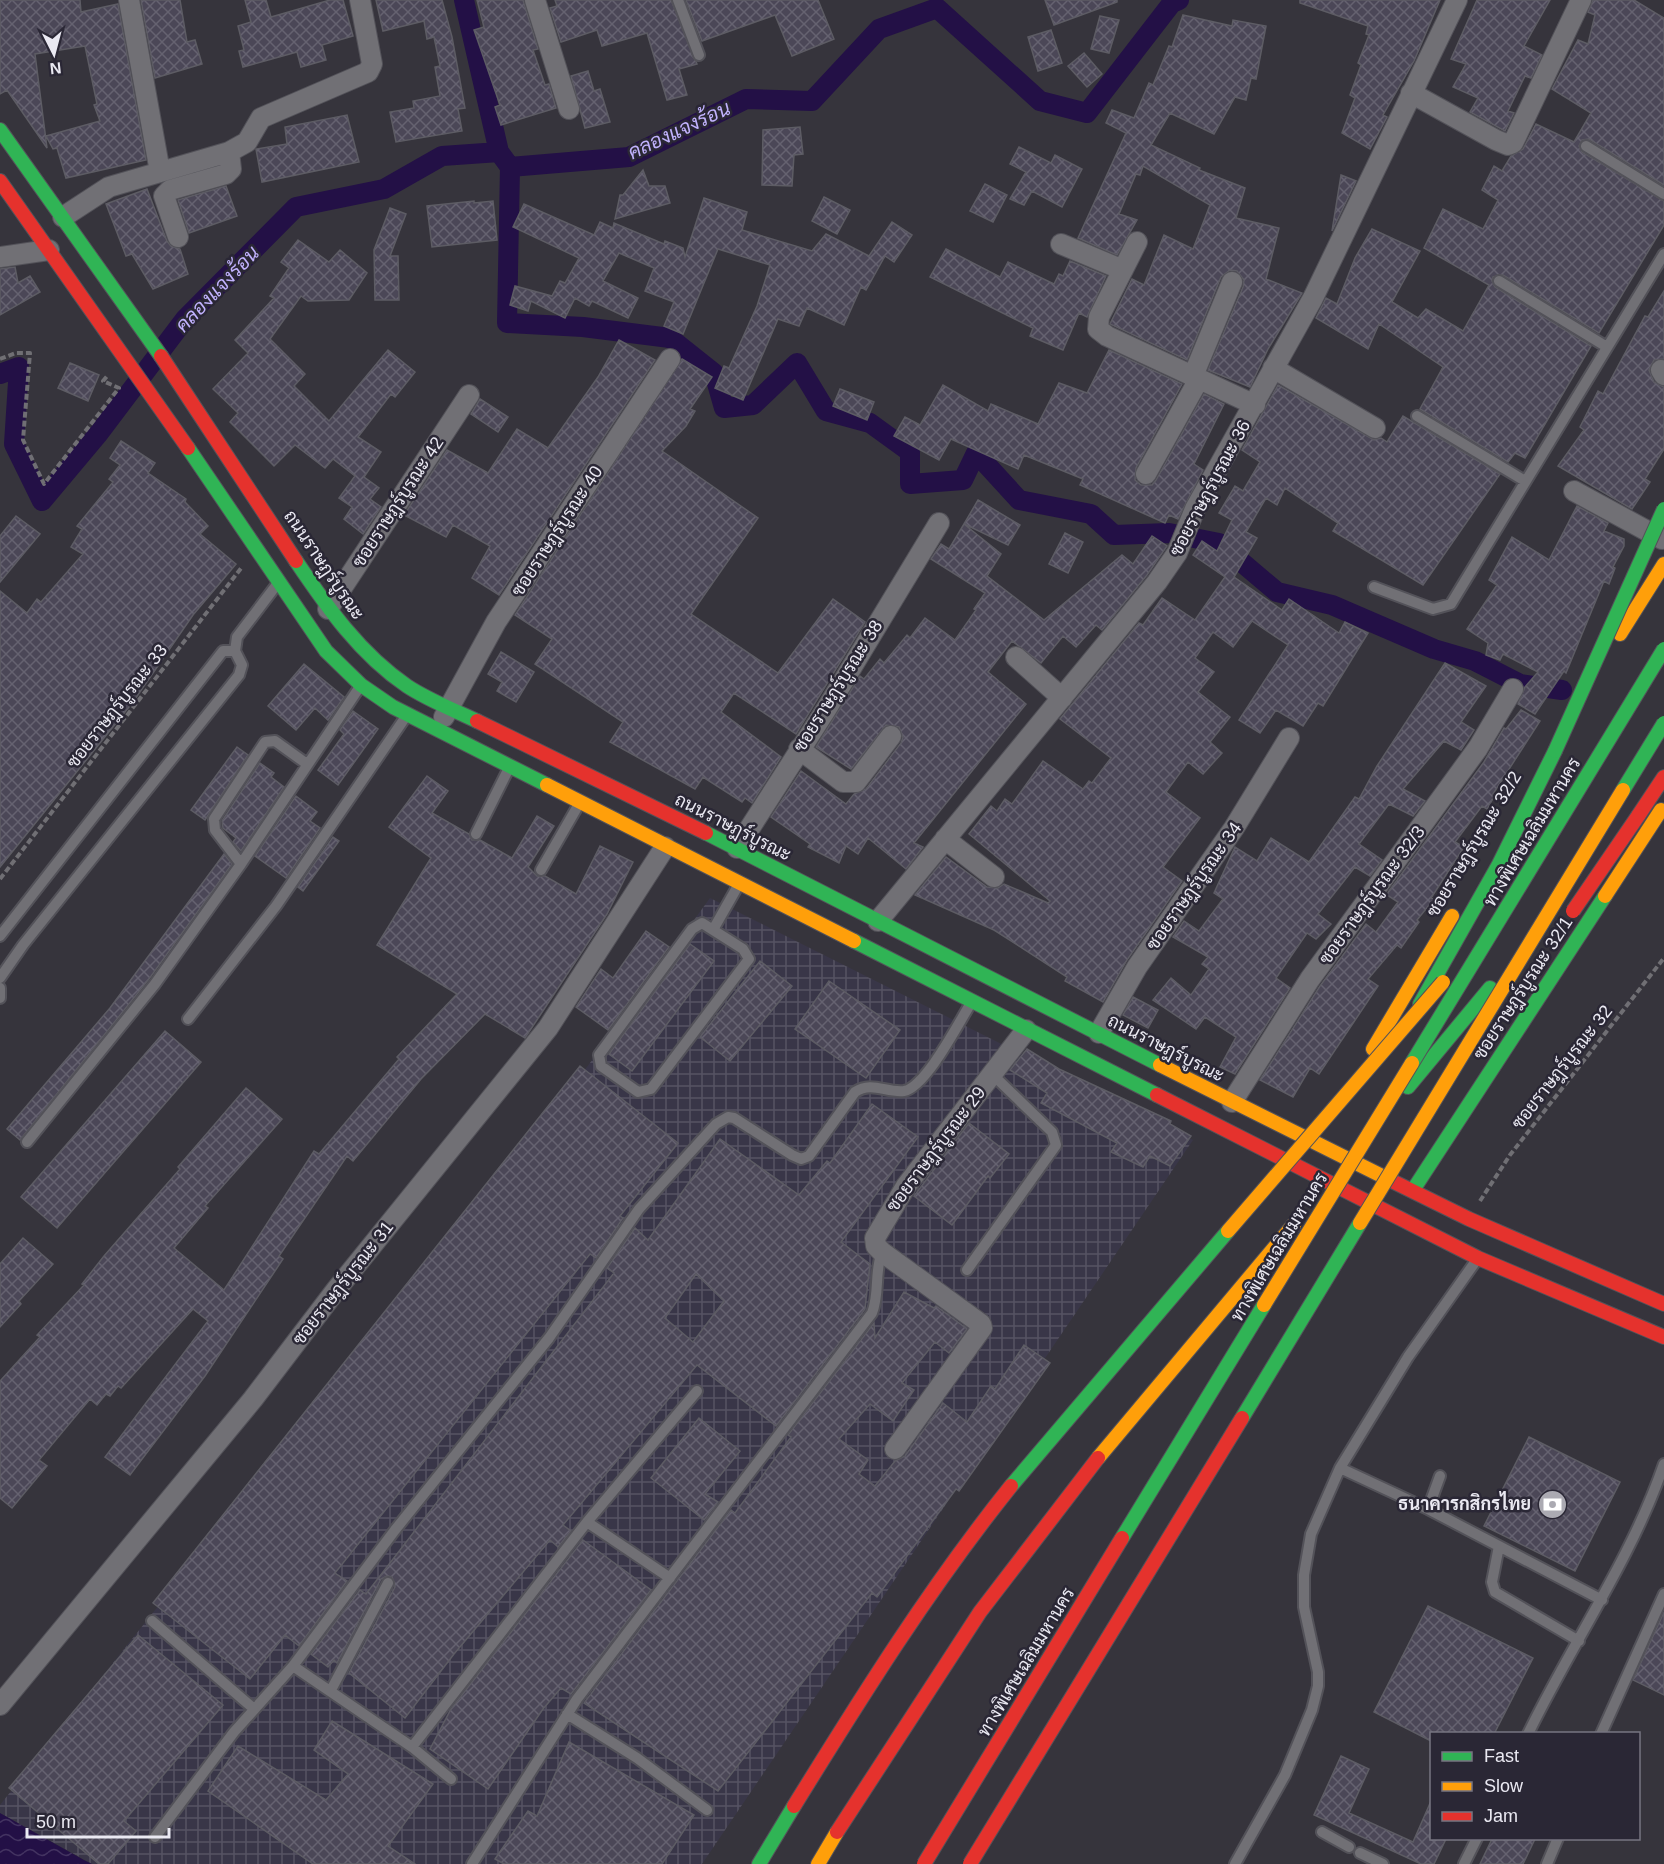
<svg xmlns="http://www.w3.org/2000/svg" width="1664" height="1864" font-family="Arial,Sarabun,sans-serif">
<style>
.industrial{fill:url(#industrial-grid)}
.water{fill:url(#water-waves)}
.lines{fill:none;stroke-linecap:round;stroke-linejoin:round}
.canal{stroke:#231046;stroke-width:20}
.building{fill:url(#building-cross-hatch);stroke:#5d5c64;stroke-width:1.5;fill-rule:evenodd}
.lane-casing{stroke:#535259;stroke-width:14}
.street-casing{stroke:#535259;stroke-width:22}
.fast-casing{stroke:#535259;stroke-width:16}
.slow-casing{stroke:#535259;stroke-width:16}
.jam-casing{stroke:#535259;stroke-width:16}
.path{stroke:#706f74;stroke-width:4;stroke-dasharray:6 3;stroke-linecap:butt}
.lane{stroke:#717075;stroke-width:10}
.street{stroke:#717075;stroke-width:20}
.fast{stroke:#30b455;stroke-width:14}
.slow{stroke:#ff9f0a;stroke-width:14}
.jam{stroke:#e5322d;stroke-width:14}
.fast-bridge-casing{stroke:#535259;stroke-width:16;stroke-linecap:butt}
.slow-bridge-casing{stroke:#535259;stroke-width:16;stroke-linecap:butt}
.jam-bridge-casing{stroke:#535259;stroke-width:16;stroke-linecap:butt}
.fast-bridge{stroke:#30b455;stroke-width:14}
.slow-bridge{stroke:#ff9f0a;stroke-width:14}
.jam-bridge{stroke:#e5322d;stroke-width:14}
.labels{text-anchor:middle;stroke-width:5;stroke-linejoin:round;paint-order:stroke}
.street-label{font-size:18px;fill:#eae9f2;stroke:#2a2735}
.poi-label{font-size:18px;font-weight:bold;fill:#eae9f2;stroke:#2a2735;text-anchor:end}
.water-label{font-size:20px;font-style:italic;fill:#c1b2fd;stroke:#2a2735}
</style>
<defs>
<pattern id="industrial-grid" width="8" height="8" patternUnits="userSpaceOnUse" patternTransform="scale(1.5)"><rect width="8" height="8" fill="#393648"/><path d="M0 4h8M4 0v8" fill="none" stroke="#565363"/></pattern>
<pattern id="water-waves" width="16" height="10" patternUnits="userSpaceOnUse" patternTransform="scale(1.5)"><rect width="16" height="10" fill="#231046"/><path d="M0 5q4-4 8 0t8 0" fill="none" stroke="#433361"/></pattern>
<pattern id="building-cross-hatch" width="8" height="8" patternUnits="userSpaceOnUse" patternTransform="scale(1.5)"><rect width="8" height="8" fill="#4b4757"/><path d="M0 0l8 8M0 8l8-8" fill="none" stroke="#656270"/></pattern>
</defs>
<rect width="100%" height="100%" fill="#36343c"/>
<path class="industrial" d="M710 898 1193 1140 702 1864H92L0 1813V1805L587 1067Z"/>
<path class="water" d="M0 1813 84 1860 92 1864H0Z"/>
<g class="lines">
<path class="canal" d="M464 0 499 152
M510 167 507 323 583 327 670 338 714 373 724 408 753 405 797 363 826 411 870 423 910 452V484L963 480 976 453 1019 500 1091 514 1114 535 1169 533 1219 543 1277 592 1332 605 1434 649 1475 661 1520 684 1562 690
M0 374 19 367 14 444 42 501 99 433 185 319 296 207 384 189 442 156 499 152 510 167 629 157 746 99 812 101 879 29 937 8 1040 101 1087 113 1172 3 1179 0"/>
</g>
<path class="building" d="M0 0H80L81 12 118 4 146 160 66 178 57 148 53 149 46 136 100 121 94 105 97 104 85 46 35 54 47 148 7 90 0 94Z
M141 0H180L187 42 195 40 202 64 155 78Z
M245 0H266L271 17 330 0H343L353 36 322 45 326 60 301 67 297 52 243 67 239 51 244 50 238 26 251 22Z
M376 0H442L452 37 465 108 458 109 462 131 396 142 390 112 414 108 413 101 440 96 435 67 440 66 434 37 427 39 424 21 383 31Z
M477 0H523L538 49 533 50 545 85 549 84 556 108 501 125 495 107 500 105 474 30 484 27Z
M555 0H671L697 64 679 69 687 95 667 100 647 33 602 46 597 30 561 42 550 8 557 6Z
M686 0H818L834 39 792 56 775 15 702 41Z
M1045 0H1117V2L1054 25Z
M1300 0H1440L1414 61 1383 115 1387 117 1370 149 1342 133 1355 98 1350 95 1361 65 1358 63 1369 35 1366 34 1368 26 1300 3Z
M1477 0H1550L1524 46 1542 55 1531 78 1525 76 1508 111 1514 113 1505 131 1470 112 1478 98 1453 87 1466 64 1451 59Z
M1593 0H1634L1664 18V185L1589 139 1582 140 1579 146 1582 152 1664 201V225L1599 333 1503 275 1493 277 1492 281 1495 287 1591 346 1525 458 1515 453 1508 462 1420 409 1443 367 1379 324 1368 349 1316 318 1326 298 1337 304 1355 258 1372 229 1420 251 1392 302 1418 318 1426 309 1463 331 1489 285 1424 248 1443 209 1483 229 1498 200 1482 190 1494 166 1502 171 1511 156 1523 149 1536 124 1574 142 1591 113 1552 89 1578 40 1588 44 1595 15 1588 12Z
M1183 15 1232 26 1233 20 1266 26 1256 79 1251 78 1246 100 1235 97 1214 134 1170 113 1151 145 1200 168 1199 170 1245 188 1236 218 1279 228 1266 279 1302 293 1268 349 1250 387 1208 370 1243 287 1244 280 1237 271 1230 270 1221 277 1187 360 1110 324 1132 279 1144 285 1164 235 1193 249 1210 205 1143 166 1140 175 1136 174 1119 214 1137 220 1117 255 1078 238 1126 133 1106 123 1112 110 1134 118 1149 83 1153 85 1169 46 1172 47Z
M1100 16 1119 20 1109 53 1091 49Z
M1051 30 1062 63 1038 71 1028 37Z
M1084 53 1102 74 1087 87 1068 66Z
M588 71 594 91 600 89 610 122 585 128 571 76Z
M347 115 359 162 262 182 256 149 287 144 285 127Z
M800 127 803 154 794 155 792 186 762 185 763 130Z
M1019 147 1051 163 1055 155 1082 169 1062 207 1032 191 1024 205 1010 199 1026 172 1010 164Z
M643 170 649 186H665L670 203 615 219 620 195H623Z
M1341 175 1356 181 1332 231Z
M985 184 1007 195 993 222 970 211Z
M226 186 237 216 189 233 178 200Z
M147 189 167 241 171 246 180 249 188 274 153 289 132 254 126 256 106 204Z
M824 197 850 210 837 234 812 221Z
M704 198 747 212 742 230 812 251 826 234 869 256 892 222 912 235 894 262 885 256 866 290 861 287 844 325 807 308 799 326 778 319 743 400 715 388 724 366 729 368 757 306 770 265 718 249 683 334 664 326 674 302 645 291 654 268 619 253 603 281 638 298 628 318 592 301 589 306 575 298 565 318 531 301 528 311 510 305 515 286 552 296 560 281 565 283 579 258 513 227 524 204 594 235 600 222 613 228 614 223 664 244 665 241 683 248 685 257Z
M474 201V203L493 201 497 240 432 247 427 206Z
M390 208 406 214 390 256H398L399 300H375L374 250Z
M298 240 329 262 340 250 367 273 349 300 308 301 301 296 270 339 305 374 294 386 329 421 388 350 415 372 395 397 391 394 358 437 381 452 364 477 379 488 370 499 381 507 363 534 344 519 352 507 339 498 355 476 333 459 325 468 295 445 274 466 230 422 238 413 213 389 248 353 235 340 274 298 270 296 289 268 281 262Z
M946 249 1000 277 1008 262 1054 284 1059 274 1063 276 1070 261 1106 276 1087 317 1079 313 1063 350 1030 336 1033 328 930 277Z
M15 267 18 283 30 276 40 292 0 315V269Z
M1664 291V359L1654 360 1649 370 1654 382 1664 387V449L1645 479 1650 482 1632 509 1558 466 1584 430 1580 427 1598 391 1603 394 1645 316 1648 317Z
M619 340 655 360 499 595 472 578 490 546 453 525 446 537 404 515 447 450 488 473 517 429 548 448 598 377Z
M1109 350 1182 384 1136 468 1135 480 1141 485H1152L1156 480 1204 394 1224 404 1194 464 1203 470 1178 519 1169 515 1165 523 1080 485 1083 479 1024 455 1018 469 951 439 939 460 894 436 905 417 920 425 943 385 988 411 991 404 1038 424 1059 383 1087 393Z
M682 359 712 377 690 409 695 411 686 426 662 451 758 518 691 614 778 673 833 599 865 622 796 734 734 693 721 712 781 757 752 803 745 798 742 802 703 777 695 789 610 742 623 722 535 664 552 639 515 615Z
M70 363 99 375 88 401 58 388Z
M1278 385 1374 440 1381 438 1387 442 1403 416 1500 474 1423 585 1333 531 1338 523 1285 488 1277 505 1266 498 1246 532 1257 538 1234 577 1282 610 1289 599 1339 633 1345 622 1368 633 1323 706 1318 703 1303 726 1276 710 1260 733 1239 720 1288 645 1252 621 1233 647 1213 632 1195 658 1214 672 1198 692 1230 717 1210 742 1222 753 1203 774 1188 762 1166 792 1200 818 1163 867 1182 881 1127 960 1103 1002 1065 981 1067 977 994 930 915 895 946 857 987 887 998 888 1004 884 1048 903 1050 901 969 834 991 806 997 811 1005 799 1012 804 1043 761 1083 789 1089 781 1092 783 1111 758 1060 719 1139 623 1143 625 1162 598 1195 620 1225 577 1193 555 1202 541 1217 551 1232 520 1219 513 1235 486 1243 491 1260 462 1242 450Z
M840 389 874 402 867 420 833 406Z
M480 399 508 417 498 432 471 414Z
M121 441 155 463 148 473 186 499 185 502 208 526 200 534 236 564 193 615 133 702 0 867V591L27 613 37 599 41 602 83 554 71 547 82 529 77 526 113 482 109 479 120 465 110 458Z
M978 500 1020 525 1008 545 964 524Z
M1577 506 1608 523 1604 531 1624 539V546L1613 567 1615 568 1609 584 1604 581 1566 673 1564 671 1535 714 1518 704 1525 687 1538 672 1503 654 1500 660 1486 655 1488 643 1467 629 1497 585 1489 580 1512 537 1549 560Z
M16 516 40 534 0 582V536Z
M964 524 1001 554 987 576 1044 620 1122 555 1133 564 1152 536 1167 546 1147 575 1102 630 1096 625 1076 647 1063 636 1041 663 1012 641 988 672 1026 704 914 843 923 847 906 869 868 838 858 854 846 846 839 863 808 847 810 844 771 817 801 771 846 804 854 794 866 789 901 743 903 737 899 727 886 725 851 769 816 747 860 676 864 679 880 659 884 663 907 635 910 638 925 618 955 640 976 610 974 609 985 593 931 559 941 544 949 549Z
M1065 533 1083 542 1068 573 1049 564Z
M501 652 534 672 516 702 497 691 502 682 488 674Z
M1445 663 1486 686 1461 722 1474 730 1461 750 1444 741 1403 789 1425 801 1413 816 1389 804 1359 844 1382 860 1370 876 1355 867 1318 914 1331 924 1316 939 1307 933 1276 978 1290 988 1235 1074 1220 1067 1236 1037 1205 1017 1196 1029 1153 1000 1171 978 1191 995 1209 969 1202 964 1208 957 1173 937 1184 921 1199 931 1223 899 1214 893 1235 847 1257 861 1271 838 1309 862 1355 797 1359 799 1377 766Z
M304 664 344 697 328 720 315 708 296 730 268 706Z
M1521 710 1540 721 1493 794 1495 795 1487 809 1482 806 1455 842 1464 847 1431 898 1434 899 1417 920 1419 922 1401 948 1397 945 1368 979 1378 986 1319 1074 1310 1068 1293 1097 1260 1080 1320 986 1366 924 1376 932 1398 902 1387 895 1389 891 1484 762 1504 728 1506 729Z
M353 711 378 729 338 785 318 770 344 734 340 730Z
M237 747 248 755 205 820 191 810Z
M260 763 274 773 271 777 284 787 241 851 233 842 236 838 223 828 222 821Z
M427 776 448 791 432 813 469 834 472 840H480L512 858 537 816 554 826 528 867 537 876H545L576 894 600 846 633 862 607 914 525 1038 485 1014 421 1079 353 1161 347 1156 279 1256 283 1259 205 1376 130 1475 105 1457 208 1321 193 1309 121 1388 118 1386 110 1396 106 1394 97 1405 90 1399 39 1460 47 1466 12 1508 0 1498V1381L40 1337 37 1335 84 1285 82 1284 104 1256 180 1169 178 1167 246 1088 282 1119 205 1206 208 1208 174 1248 224 1290 314 1151 319 1154 399 1059 397 1057 457 994 377 945 431 858 389 827Z
M296 796 317 812 310 821 320 828 286 878 255 856Z
M333 837 339 841 303 891 298 887Z
M224 854 232 864 149 979 20 1140 7 1129 110 1008Z
M646 931 669 947 608 1030 576 1007 601 969 613 978Z
M690 944 714 961 632 1071 609 1054Z
M760 961 792 986 730 1061 700 1037Z
M829 981 900 1030 866 1078 795 1029Z
M1133 997 1158 1010 1148 1028 1123 1015Z
M165 1031 201 1062 57 1228 21 1197Z
M1027 1049 1059 1069 1171 1121 1170 1124 1191 1136 1170 1166 1150 1156 1143 1167 1111 1152 1117 1143 1041 1103 1047 1093 1010 1070Z
M580 1066 678 1143 620 1216 623 1218 596 1258 590 1254 335 1573 347 1581 299 1646 285 1635 250 1679 153 1603Z
M872 1104 918 1137 841 1242 870 1264 865 1309 776 1426 697 1365 563 1525 571 1531 558 1547 550 1540 454 1654 405 1718 349 1673 395 1587 392 1577 387 1576 381 1579 337 1663 334 1660 328 1667 311 1654 360 1590 366 1594 614 1273 607 1268 635 1228 648 1240 720 1139 799 1195 827 1161 830 1163ZM696 1274 724 1301 693 1342 665 1318Z
M969 1123 1009 1154 990 1178 988 1176 952 1225 914 1196Z
M23 1238 53 1264 19 1301 21 1304 0 1327V1264Z
M904 1292 934 1308 936 1306 967 1329 949 1353 935 1342 902 1383 914 1390 893 1421 870 1404 839 1439 868 1460 859 1474 875 1486 895 1461 905 1456 943 1403 967 1422 991 1386 995 1389 1024 1345 1050 1363 959 1491 956 1489 877 1597 872 1593 718 1791 584 1703 731 1510 735 1513 791 1437 788 1435 874 1323 875 1338Z
M699 1418 740 1451 705 1494 718 1502 704 1520 651 1478Z
M1529 1437 1620 1482 1575 1571 1484 1526Z
M583 1540 651 1590 571 1694 561 1688 543 1709 488 1789 430 1749 451 1709Z
M1428 1606 1533 1658 1494 1734H1431V1741L1374 1712Z
M1664 1612V1695L1633 1680Z
M138 1635 223 1705 124 1821 136 1831 108 1864H99L9 1788Z
M332 1721 433 1784 388 1846 415 1864H313L208 1791 238 1746 326 1800 348 1774 314 1750Z
M569 1742 694 1815 662 1864H504L495 1859 528 1811 537 1816Z
M1341 1756 1369 1769 1349 1813 1413 1842 1431 1801V1839H1446L1434 1864H1421L1314 1815Z
M1492 1839H1535L1523 1864H1480Z"/>
<g class="lines">
<defs>
<path id="lane" d="M678 0 699 55
M1586 146 1664 194
M1499 281 1607 347
M1417 416 1525 481
M1374 587 1433 609 1451 604 1664 254
M476 834 509 768
M241 864 215 830 214 819 265 742 275 741 307 764
M541 870 579 804
M702 923 743 949 749 959 651 1089 638 1092 601 1066 599 1055 692 929Z
M714 928 739 884
M0 936 223 651H235
M0 978 23 945 239 675 242 665 235 651 237 637 278 583
M0 988V998
M188 1019 276 906 407 715
M27 1142 155 984 241 864 361 685
M967 1270 1056 1145 1052 1132 992 1074
M697 1391 587 1522 412 1747 293 1666 395 1530 549 1338 639 1209 716 1124 728 1117 734 1118 792 1155 801 1159 809 1156 855 1092C872 1081 886 1093 904 1091 926 1087 959 1022 971 1003
M1340 1468 1428 1509 1602 1600
M1428 1509 1440 1476
M587 1522 670 1578
M1499 1546 1492 1582 1495 1592 1579 1641
M152 1621 254 1709
M331 1690 388 1583
M567 1714 637 1758 707 1810
M1528 1734C1572 1643 1631 1560 1664 1464
M1601 1734 1664 1594
M412 1747 451 1779
M1322 1832 1349 1847
M155 1837 234 1732 293 1666
M1360 1853 1383 1864
M472 1864 577 1699 872 1313C880 1293 874 1272 882 1252
M1235 1864 1285 1775 1312 1710 1318 1686V1672L1304 1607V1575L1311 1534 1340 1468 1408 1357 1478 1258
M1464 1864 1477 1838
M1547 1864 1558 1838"/>
<path id="street" d="M129 0 160 172
M535 0 569 109
M1411 93 1496 140 1508 145 1513 143 1581 0
M63 217 109 187 229 152 247 142 261 118 368 72 372 64 360 0
M178 237 164 196 170 190 226 174 231 169 229 152
M1137 242 1099 317 1098 329 1107 336 1255 405
M1061 244 1123 270
M0 257 49 250
M1273 368 1375 428
M1661 370 1664 375
M1193 376 1232 282
M1146 474 1199 379
M1574 491 1662 539
M328 609 469 395
M1016 657 1062 698
M444 717 496 622 670 359
M799 749 843 782H856L891 736
M945 839 994 877
M737 848 827 708 939 523
M878 921 1157 582 1177 553 1195 509 1313 298 1457 0
M1099 1033 1137 967 1234 828 1289 738
M1232 1102 1310 979 1478 748 1513 689
M895 1449 982 1328 981 1324 882 1252 876 1246 875 1238 906 1186 1026 1030
M0 1705 253 1399 336 1290 548 1028 665 847"/>
<path id="fast" d="M0 130 161 356
M188 448 326 651 361 685 393 707 547 785
M296 561C327 607 360 654 407 686 428 700 454 710 477 721
M706 833 1160 1065
M854 941 1157 1095
M1420 1004 1498 866 1555 751
M1408 1087 1490 988
M1413 1190 1605 896
M759 1864 794 1806"/>
<path id="slow" d="M1620 634 1664 564
M547 785 854 941
M1605 896 1661 810
M1373 1049 1452 916
M1160 1065 1392 1181
M818 1864 837 1832"/>
<path id="jam" d="M0 181 188 448
M161 356 296 561
M477 721 706 833
M1638 816 1664 777
M1157 1095 1478 1258 1664 1337
M1392 1181 1469 1219 1664 1304"/>
</defs>
<use href="#lane" class="lane-casing"/>
<use href="#street" class="street-casing"/>
<use href="#fast" class="fast-casing"/>
<use href="#slow" class="slow-casing"/>
<use href="#jam" class="jam-casing"/>
<path class="path" d="M0 359 16 353H30L23 440 44 484 119 388 103 381 108 375
M0 879 242 567
M1480 1201 1510 1155 1664 958"/>
<use href="#lane" class="lane"/>
<use href="#street" class="street"/>
<use href="#fast" class="fast"/>
<use href="#slow" class="slow"/>
<use href="#jam" class="jam"/>
<defs>
<path id="fast-bridge" d="M1555 751 1664 509
M1623 790 1664 723
M1412 1063 1664 649
M1242 1418 1360 1223
M1011 1486 1228 1231
M1122 1538 1264 1305"/>
<path id="slow-bridge" d="M1360 1223 1623 790
M1228 1231 1443 982
M1264 1305 1412 1063
M1098 1458 1295 1223"/>
<path id="jam-bridge" d="M1573 911 1638 816
M794 1806C862 1696 930 1587 1011 1486
M837 1832 980 1612 1098 1458
M924 1864 1122 1538
M970 1864 1242 1418"/>
</defs>
<use href="#fast-bridge" class="fast-bridge-casing"/>
<use href="#slow-bridge" class="slow-bridge-casing"/>
<use href="#jam-bridge" class="jam-bridge-casing"/>
<use href="#fast-bridge" class="fast-bridge"/>
<use href="#slow-bridge" class="slow-bridge"/>
<use href="#jam-bridge" class="jam-bridge"/>
</g>
<defs>
<symbol id="bank-disc" viewBox="-11 -11 22 22"><circle r="9.5" fill="#abaab2" stroke="#2a2735"/><path d="M-6-4H6V4H-6ZM0-2.3a2.3 2.3 0 1 0 0 4.6a2.3 2.3 0 1 0 0-4.6Z" fill="#fff"/></symbol>
</defs>
<g fill-rule="evenodd">
<use href="#bank-disc" x="1536" y="1488" width="33" height="33"/>
</g>
<g class="labels">
<g class="street-label">
<text transform="translate(1210 488) rotate(-62)" y="6">ซอยราษฎร์บูรณะ 36</text>
<text transform="translate(398 502) rotate(-57)" y="6">ซอยราษฎร์บูรณะ 42</text>
<text transform="translate(557 531) rotate(-57)" y="6">ซอยราษฎร์บูรณะ 40</text>
<text transform="translate(324 565) rotate(56)" y="6">ถนนราษฎร์บูรณะ</text>
<text transform="translate(838 686) rotate(-58)" y="6">ซอยราษฎร์บูรณะ 38</text>
<text transform="translate(117 706) rotate(-52)" y="6">ซอยราษฎร์บูรณะ 33</text>
<text transform="translate(733 827) rotate(27)" y="6">ถนนราษฎร์บูรณะ</text>
<text transform="translate(1532 832) rotate(-59)" y="6">ทางพิเศษเฉลิมมหานคร</text>
<text transform="translate(1474 844) rotate(-59)" y="6">ซอยราษฎร์บูรณะ 32/2</text>
<text transform="translate(1194 886) rotate(-55)" y="6">ซอยราษฎร์บูรณะ 34</text>
<text transform="translate(1372 895) rotate(-54)" y="6">ซอยราษฎร์บูรณะ 32/3</text>
<text transform="translate(1523 988) rotate(-57)" y="6">ซอยราษฎร์บูรณะ 32/1</text>
<text transform="translate(1166 1048) rotate(27)" y="6">ถนนราษฎร์บูรณะ</text>
<text transform="translate(1562 1067) rotate(-52)" y="6">ซอยราษฎร์บูรณะ 32</text>
<text transform="translate(936 1149) rotate(-53)" y="6">ซอยราษฎร์บูรณะ 29</text>
<text transform="translate(1279 1247) rotate(-59)" y="6">ทางพิเศษเฉลิมมหานคร</text>
<text transform="translate(343 1283) rotate(-52)" y="6">ซอยราษฎร์บูรณะ 31</text>
<text transform="translate(1026 1662) rotate(-59)" y="6">ทางพิเศษเฉลิมมหานคร</text>
</g>
<g class="poi-label">
<text x="1531" y="1510">ธนาคารกสิกรไทย</text>
</g>
<g class="water-label">
<text transform="translate(679 130) rotate(-25)" y="7">คลองแจงร้อน</text>
<text transform="translate(217 289) rotate(-46)" y="7">คลองแจงร้อน</text>
</g>
</g>
<rect x="1430" y="1732" width="210" height="108" fill="#2a2735" stroke="#777581" stroke-width="1.5"/>
<rect x="1442" y="1752" width="30" height="9" fill="#30b455" stroke="#777581" stroke-width="1.5"/>
<text x="1484" y="1762" font-size="18" fill="#eae9f2">Fast</text>
<rect x="1442" y="1782" width="30" height="9" fill="#ff9f0a" stroke="#777581" stroke-width="1.5"/>
<text x="1484" y="1792" font-size="18" fill="#eae9f2">Slow</text>
<rect x="1442" y="1812" width="30" height="9" fill="#e5322d" stroke="#777581" stroke-width="1.5"/>
<text x="1484" y="1822" font-size="18" fill="#eae9f2">Jam</text>
<g transform="translate(54 54) rotate(174)" stroke="#2a2735" stroke-width="4.5" paint-order="stroke">
<path d="M0-4.5L10 22L0 15L-10 22Z" fill="#eae9f2"/>
<text y="-9" font-size="16" font-weight="bold" text-anchor="middle" fill="#eae9f2">N</text>
</g>
<path d="M27 1828v9h142v-9" fill="none" stroke="#eae9f2" stroke-width="3"/>
<text x="36" y="1828" font-size="18" fill="#eae9f2" stroke="#2a2735" stroke-width="4.5" paint-order="stroke">50 m</text>
</svg>
